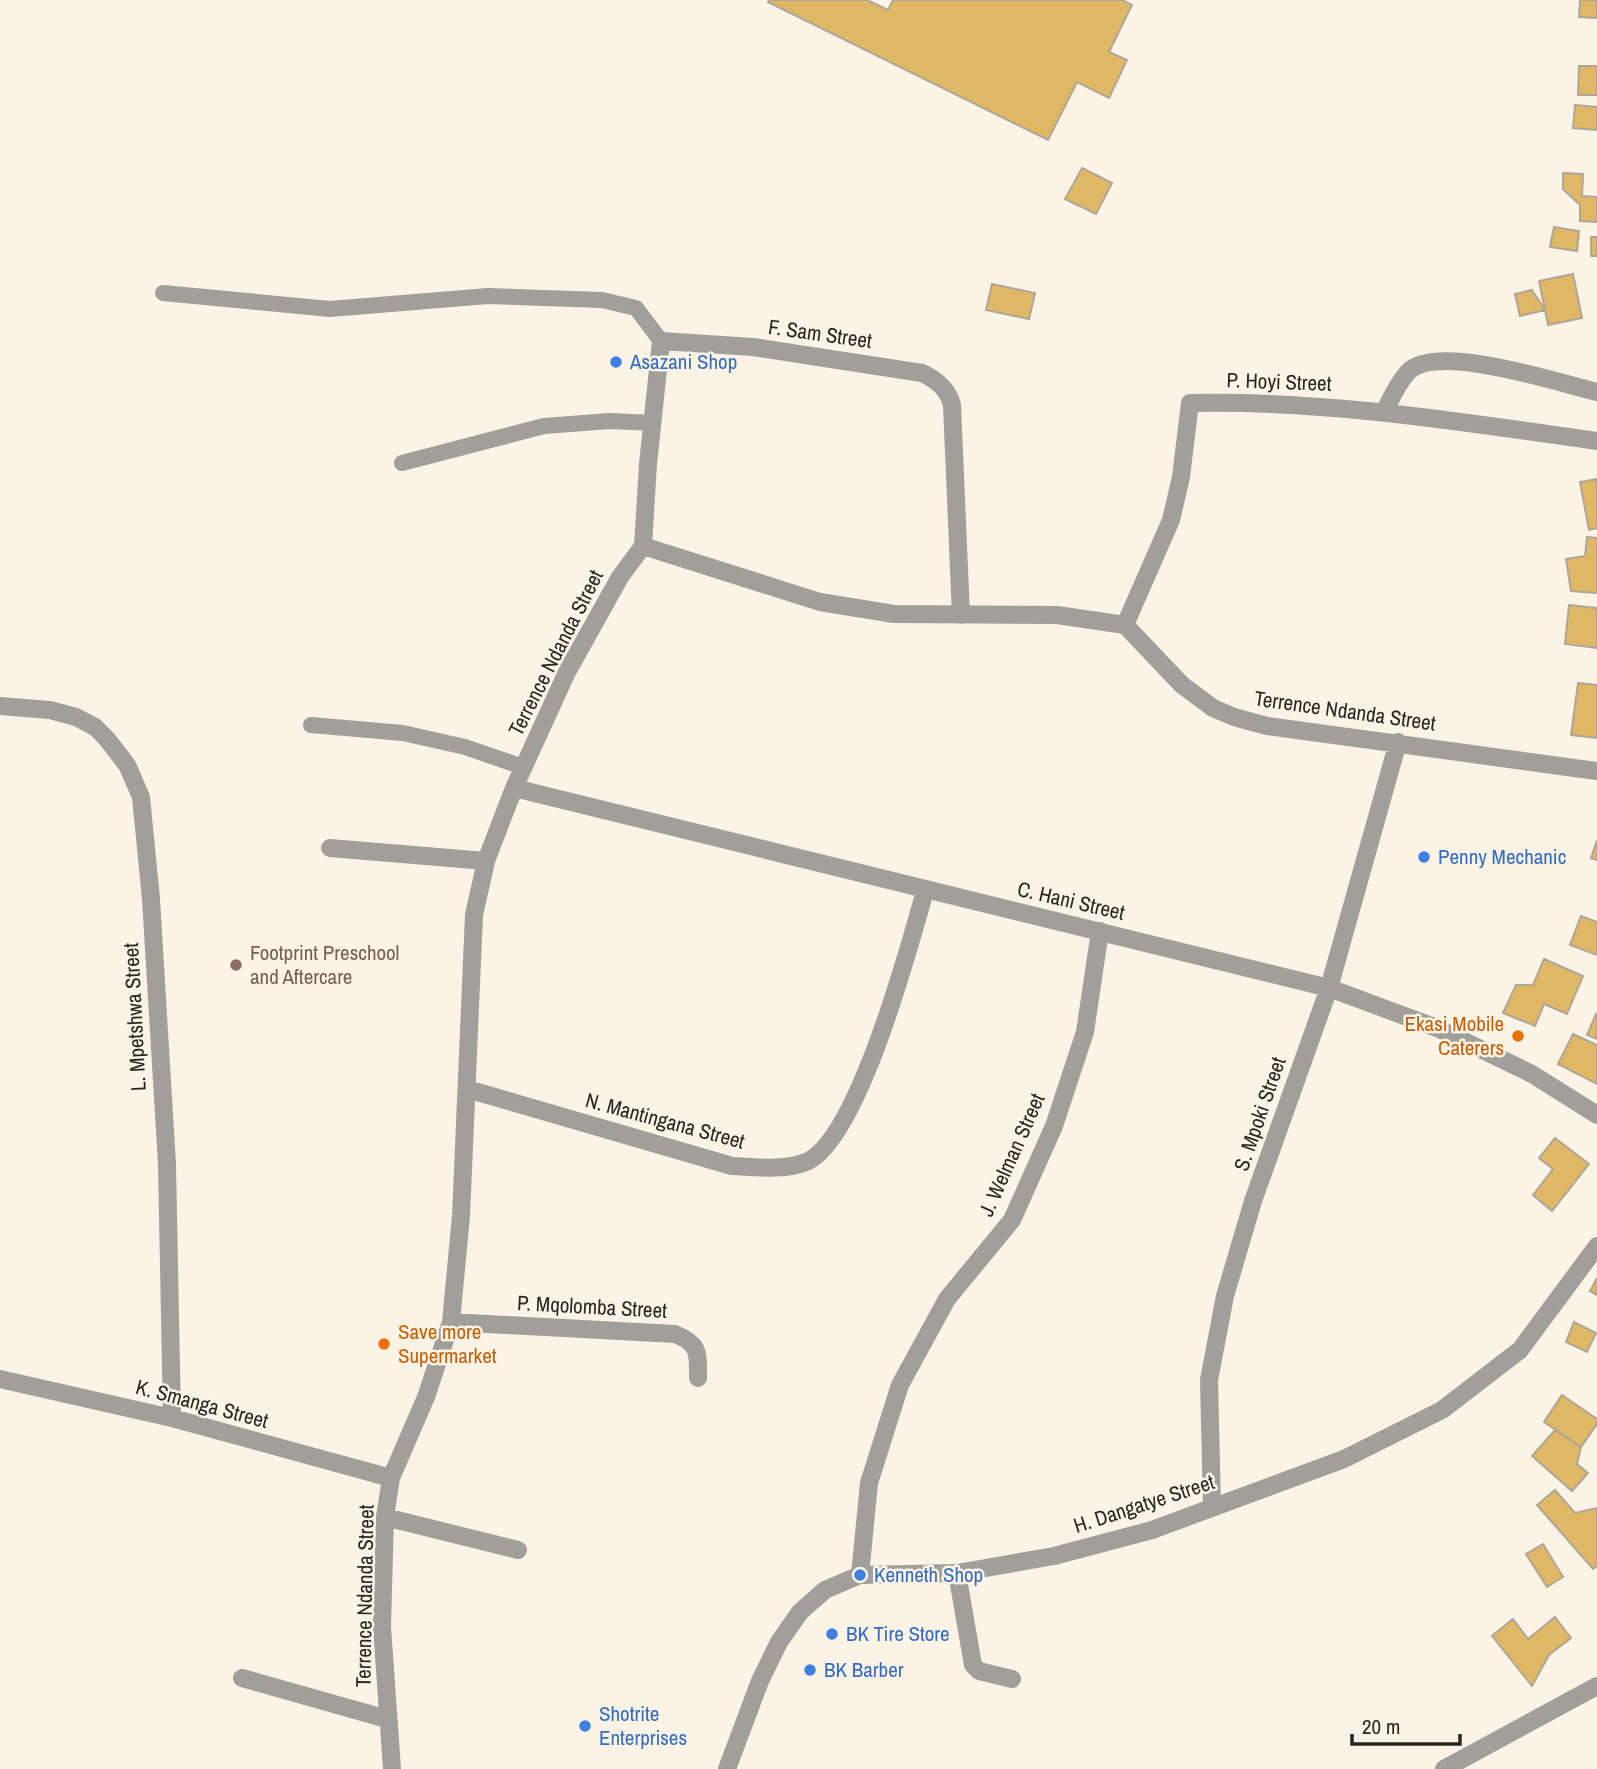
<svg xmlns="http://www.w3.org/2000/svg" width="1597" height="1769" font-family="'Archivo Narrow',sans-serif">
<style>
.building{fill:#e0b764;stroke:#ada699;stroke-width:2}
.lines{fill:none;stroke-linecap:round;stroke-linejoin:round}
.service{stroke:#a09f99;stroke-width:16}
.minor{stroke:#a09f99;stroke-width:18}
.shop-dot{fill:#3f7fe0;stroke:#fbf3e6;stroke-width:2.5}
.education-dot{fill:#8d6e63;stroke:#fbf3e6;stroke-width:2.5}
.food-dot{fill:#e8710a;stroke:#fbf3e6;stroke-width:2.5}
.labels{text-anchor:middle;stroke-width:5;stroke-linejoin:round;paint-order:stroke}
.street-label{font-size:21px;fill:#292722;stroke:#fbf3e6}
.shop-label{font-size:21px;fill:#366cbe;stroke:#fbf3e6;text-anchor:start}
.education-label{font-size:21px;fill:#785e54;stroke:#fbf3e6;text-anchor:start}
.food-label{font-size:21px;fill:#c56008;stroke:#fbf3e6;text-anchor:end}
</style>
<rect width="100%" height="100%" fill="#fbf3e6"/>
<path class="building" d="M769 0H867L888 10 893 0H1122L1132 5 1109 52 1127 60 1109 98 1077 82 1048 140 768 2Z
M1580 0H1597V18L1579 17Z
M1579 66H1597V95H1578Z
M1575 105 1597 107V130L1573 128Z
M1082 168 1112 183 1096 214 1065 199Z
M1563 173 1583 174 1582 196 1597 197V222L1580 221V205L1563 189Z
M1554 227 1579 231 1577 251 1550 247Z
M1591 237H1597V256H1591Z
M1573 274 1582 318 1548 325 1539 281Z
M992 284 1035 293 1029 319 986 310Z
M1532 290 1545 310 1520 316 1515 294Z
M1597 479V528L1589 530 1580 482Z
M1587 537 1597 538V593L1571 591 1566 559 1585 556Z
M1569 605 1597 608V648L1565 644Z
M1578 683 1597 685V738L1571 735Z
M1597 840V860L1591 858Z
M1581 916 1597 922V955L1570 945Z
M1544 959 1583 976 1567 1014 1544 1004 1535 1026 1503 1013 1516 985H1533Z
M1596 1014 1597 1015V1039L1587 1035Z
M1573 1034 1597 1045V1084L1558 1064Z
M1555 1138 1589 1164 1552 1211 1533 1195 1553 1169 1539 1158Z
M1597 1278V1295L1590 1291Z
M1574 1322 1596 1333 1587 1352 1566 1342Z
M1562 1395 1597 1419V1424L1581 1447 1544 1422Z
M1555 1430 1581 1447 1577 1464 1588 1473 1572 1491 1532 1456Z
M1555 1490 1575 1513 1597 1508V1566L1593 1569 1537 1505Z
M1543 1544 1563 1577 1547 1587 1526 1554Z
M1555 1617 1571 1638 1549 1655 1532 1686 1492 1636 1513 1619 1528 1639Z"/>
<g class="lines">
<path class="service" d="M163 293 330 309 488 296 602 300 636 308 661 341
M402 463 544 426 610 421 653 423
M311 725 403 733 465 747 523 767"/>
<path class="minor" d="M1384 412C1391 399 1398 382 1409 371 1439 343 1559 383 1597 392
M643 546 648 464 661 341 753 347 922 373C937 380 948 389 952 405L961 615
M1125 625 1171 520 1181 477 1190 403C1327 400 1462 422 1597 441
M0 706 50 710 76 717 95 727 107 739 127 765 141 797 151 899 167 1164 172 1418
M514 788 1329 988 1437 1028 1532 1074 1597 1115
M330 848 486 861
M467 1089 732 1166C756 1167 783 1171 806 1162 858 1140 909 947 925 891
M451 1322 675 1334C700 1344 698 1353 698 1378
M0 1379 172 1418 391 1478
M1212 1507 1209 1380 1225 1296 1253 1201 1329 988 1398 742
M385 1517 518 1550
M957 1573 973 1665 979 1671 1012 1679
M860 1575 869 1483 900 1385 947 1299 1012 1220 1054 1126 1085 1032 1100 931
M242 1678 387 1719
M392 1769 382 1627 385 1517 391 1478 426 1397 451 1322 461 1216 474 915 486 861 514 788 567 672 620 577 643 546 820 602 894 614 1057 615 1125 625 1182 685 1213 708 1234 717 1267 726 1597 771
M727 1769 760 1681 779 1642 800 1612 825 1590 860 1575 957 1573 1054 1556 1152 1530 1344 1459 1442 1410 1520 1350 1597 1246
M1444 1769 1597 1686"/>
</g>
<g class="shop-dot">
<circle cx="616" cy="362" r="7"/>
<circle cx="1424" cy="857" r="7"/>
<circle cx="860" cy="1575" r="7"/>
<circle cx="832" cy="1634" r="7"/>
<circle cx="810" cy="1670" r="7"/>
<circle cx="585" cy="1726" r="7"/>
</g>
<circle class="education-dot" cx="236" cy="965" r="7"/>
<g class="food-dot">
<circle cx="1518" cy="1036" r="7"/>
<circle cx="384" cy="1344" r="7"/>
</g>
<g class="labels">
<g class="street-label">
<text transform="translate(820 334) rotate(8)" y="7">F. Sam Street</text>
<text transform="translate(1279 382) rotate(2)" y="7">P. Hoyi Street</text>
<text transform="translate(556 653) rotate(-63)" y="7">Terrence Ndanda Street</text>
<text transform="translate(1345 711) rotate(8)" y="7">Terrence Ndanda Street</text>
<text transform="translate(1071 901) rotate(13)" y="7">C. Hani Street</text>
<text transform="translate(135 1017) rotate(-93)" y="7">L. Mpetshwa Street</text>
<text transform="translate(1260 1114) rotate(-71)" y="7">S. Mpoki Street</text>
<text transform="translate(665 1121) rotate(15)" y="7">N. Mantingana Street</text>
<text transform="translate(1012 1155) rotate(-66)" y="7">J. Welman Street</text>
<text transform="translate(592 1307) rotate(3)" y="7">P. Mqolomba Street</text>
<text transform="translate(202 1404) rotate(15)" y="7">K. Smanga Street</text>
<text transform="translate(1144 1504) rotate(-18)" y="7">H. Dangatye Street</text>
<text transform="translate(365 1596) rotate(-89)" y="7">Terrence Ndanda Street</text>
</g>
<g class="shop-label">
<text x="630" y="369">Asazani Shop</text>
<text x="1438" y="864">Penny Mechanic</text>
<text x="874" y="1582">Kenneth Shop</text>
<text x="846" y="1641">BK Tire Store</text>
<text x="824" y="1677">BK Barber</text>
<text x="599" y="1721">Shotrite<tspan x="599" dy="24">Enterprises</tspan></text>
</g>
<g class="education-label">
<text x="250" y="960">Footprint Preschool<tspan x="250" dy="24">and Aftercare</tspan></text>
</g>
<g class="food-label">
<text x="1504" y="1031">Ekasi Mobile<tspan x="1504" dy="24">Caterers</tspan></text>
<text x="398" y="1339" text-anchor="start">Save more<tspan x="398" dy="24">Supermarket</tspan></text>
</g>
</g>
<path d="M1352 1734v10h108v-10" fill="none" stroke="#292722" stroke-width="3.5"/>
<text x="1362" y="1734" font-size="21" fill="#292722" stroke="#fbf3e6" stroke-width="5" paint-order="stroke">20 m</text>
</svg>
